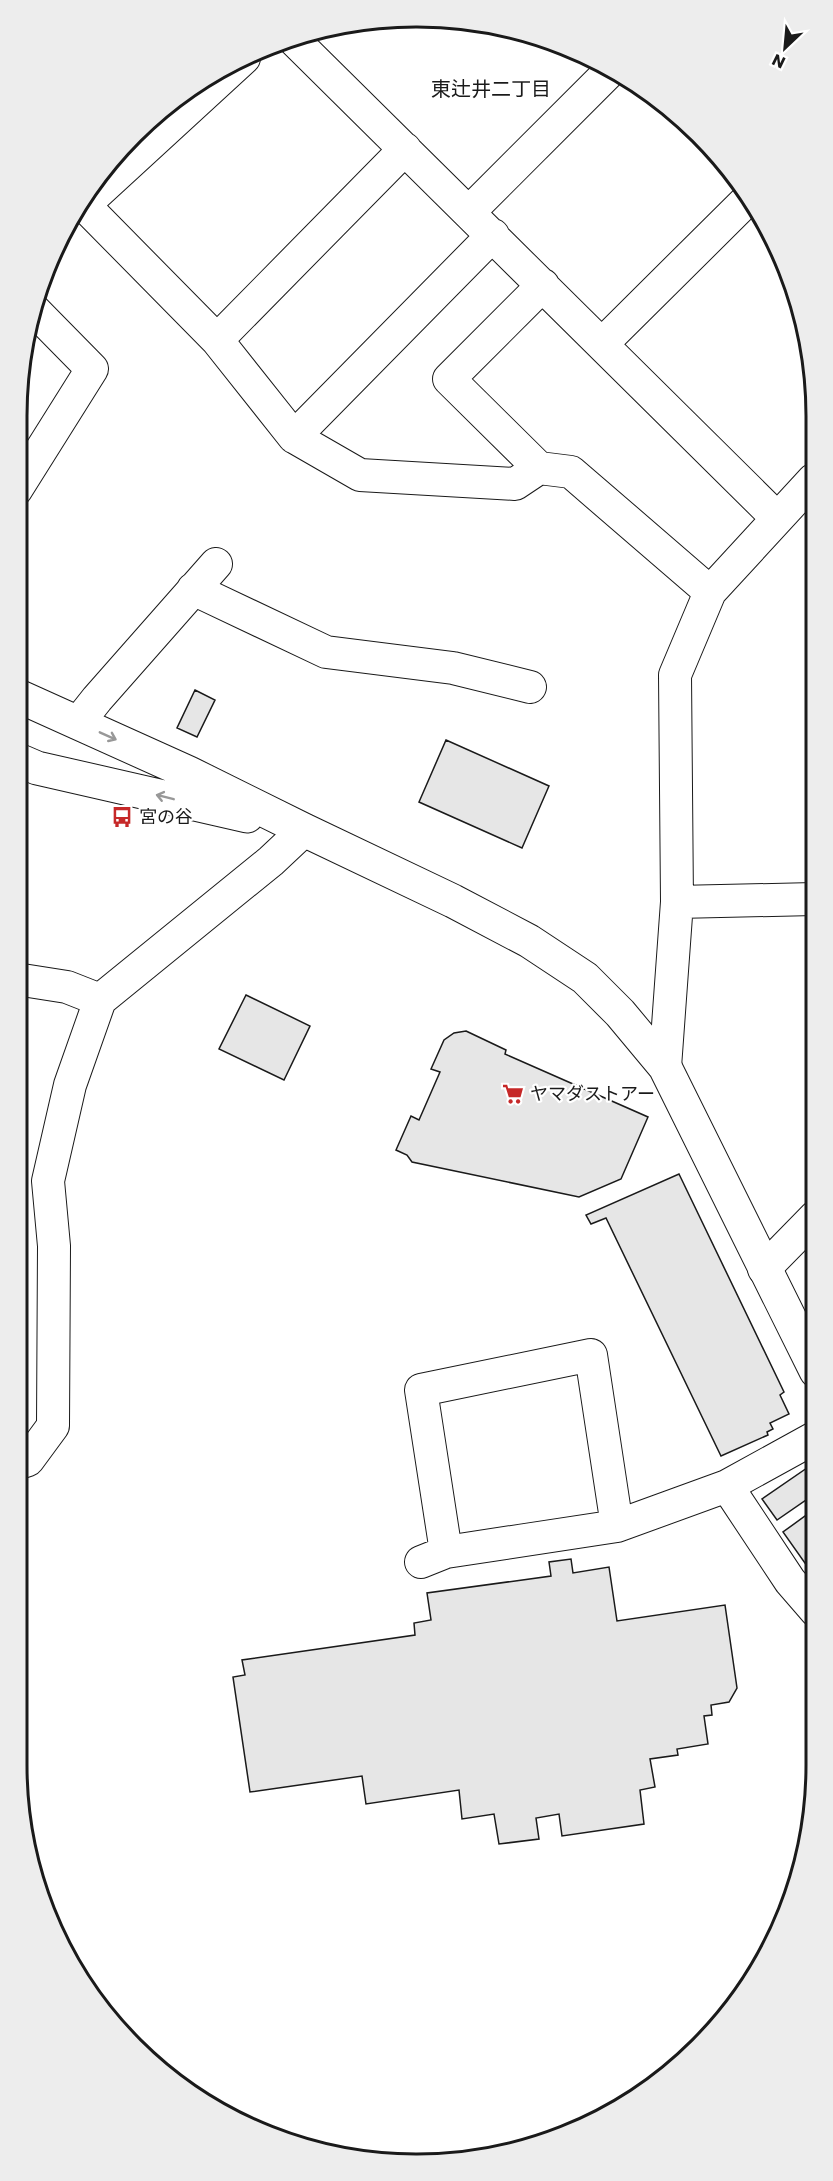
<svg xmlns="http://www.w3.org/2000/svg" width="833" height="2181" font-family="Poppins,'Noto Sans JP',sans-serif">
<style>
.building{fill:#e6e6e6;stroke:#1a1a1a;stroke-width:1.5}
.lines{fill:none;stroke-linecap:round;stroke-linejoin:round}
.minor-casing{stroke:#1a1a1a;stroke-width:34}
.tertiary-casing{stroke:#1a1a1a;stroke-width:35}
.minor{stroke:#fff;stroke-width:32}
.tertiary{stroke:#fff;stroke-width:33}
.oneway{stroke:#989898}
.labels{text-anchor:middle;stroke-width:4.5;stroke-linejoin:round;paint-order:stroke}
.poi-label{font-size:18px;fill:#1a1a1a;stroke:#fff;text-anchor:start}
.neighbourhood-label{font-size:20px;fill:#1a1a1a;stroke:#fff}
.rim{fill:none;stroke:#1a1a1a;stroke-width:3}
</style>
<rect width="100%" height="100%" fill="#fff"/>
<path class="building" d="M195 690 215 700 197 737 177 728Z
M446 740 549 786 522 848 419 802Z
M246 995 310 1026 284 1080 219 1049Z
M466 1031 506 1050 505 1054 648 1117 621 1179 579 1197 412 1162 407 1155 396 1150 411 1116 419 1120 440 1072 431 1069 444 1040 454 1033Z
M679 1174 784 1392 780 1395 789 1414 770 1423 773 1429 767 1432 768 1435 721 1456 606 1218 591 1224 586 1215Z
M807 1468 816 1481V1493L777 1520 762 1499Z
M816 1508V1559L807 1566 783 1532Z
M571 1559 573 1573 609 1567 617 1621 725 1605 737 1688 729 1702 711 1705 712 1715 704 1716 708 1744 677 1749 678 1755 650 1759 655 1787 640 1790 644 1824 562 1836 559 1814 536 1818 539 1839 499 1844 494 1814 462 1819 459 1790 366 1804 362 1776 250 1792 233 1677 245 1675 242 1660 415 1635 414 1623 431 1620 427 1593 551 1576 549 1562Z"/>
<g class="lines">
<defs>
<path id="minor" d="M291 37 777 518
M81 202 217 340 294 437 360 475 515 484 539 468
M84 205 244 58
M469 212 610 71
M543 285 449 379 539 468 571 472 710 592
M217 340 405 149
M602 344 748 199
M294 437 493 235
M16 490 92 369 32 308
M193 589 326 652 453 668 530 687
M78 723 97 699 216 564
M677 902 814 899
M16 979 67 987 100 1000
M665 1067 677 902 675 675 710 592 813 480
M764 1269 815 1217
M16 1464 28 1460 53 1426 54 1246 48 1181 70 1085 100 1000 271 861 304 830
M727 1486 790 1581 816 1611
M446 1552 421 1390 591 1355 617 1526
M421 1562 446 1552 617 1526 727 1486 816 1437"/>
<path id="tertiary" d="M16 695 189 773 304 830 453 901 529 941 585 978 620 1013 665 1067 816 1371
M16 759 37 768 247 816"/>
</defs>
<use href="#minor" class="minor-casing"/>
<use href="#tertiary" class="tertiary-casing"/>
<use href="#minor" class="minor"/>
<use href="#tertiary" class="tertiary"/>
</g>
<defs><path id="oneway-shaft" d="M-6 0H5M1.5-3L5.5 0L1.5 3" fill="none" stroke-width="1.6" stroke-linecap="round" stroke-linejoin="round" transform="scale(1.5)"/></defs>
<g class="oneway">
<use href="#oneway-shaft" transform="translate(108 736) rotate(24)"/>
<use href="#oneway-shaft" transform="translate(165 797) rotate(-166)"/>
</g>
<defs>
<symbol id="bus-bare" viewBox="-9 -9 18 18"><path d="M-5-6H5V4H4V6H2V4H-2V6H-4V4H-5ZM-3.5-4V0h7V-4ZM-3.5 1.2v1.5H-2V1.2ZM2 1.2v1.5H3.5V1.2Z" fill="#c62828" stroke="#fff" stroke-width="2.5" paint-order="stroke"/></symbol>
<symbol id="supermarket-bare" viewBox="-9 -9 18 18"><path d="M-6-5.5h2.5l.6 2H6L4.5 2H-2.5L-4.4-4H-6ZM-1.5 3.2a1.3 1.3 0 1 0 .1 0ZM3 3.2a1.3 1.3 0 1 0 .1 0Z" fill="#c62828" stroke="#fff" stroke-width="2.5" paint-order="stroke"/></symbol>
</defs>
<g fill-rule="evenodd">
<use href="#bus-bare" x="107" y="802" width="30" height="30"/>
<use href="#supermarket-bare" x="498" y="1079" width="30" height="30"/>
</g>
<g class="labels">
<g class="poi-label">
<text x="139" y="823">宮の谷</text>
<text x="530" y="1100">ヤマダストアー</text>
</g>
<g class="neighbourhood-label">
<text x="491" y="96">東辻井二丁目</text>
</g>
</g>
<path d="M0 0H833V2181H0ZM416 27H417A389 389 0 0 1 806 416V1765A389 389 0 0 1 417 2154H416A389 389 0 0 1 27 1765V416A389 389 0 0 1 416 27Z" fill="#ededed" fill-rule="evenodd"/>
<path class="rim" d="M416 27H417A389 389 0 0 1 806 416V1765A389 389 0 0 1 417 2154H416A389 389 0 0 1 27 1765V416A389 389 0 0 1 416 27Z"/>
<g transform="translate(785 48) rotate(206)" stroke="#ffffff" stroke-width="4.5" paint-order="stroke">
<path d="M0-4.5L10 22L0 15L-10 22Z" fill="#1a1a1a"/>
<text y="-9" font-size="16" font-weight="bold" text-anchor="middle" fill="#1a1a1a">N</text>
</g>
</svg>
